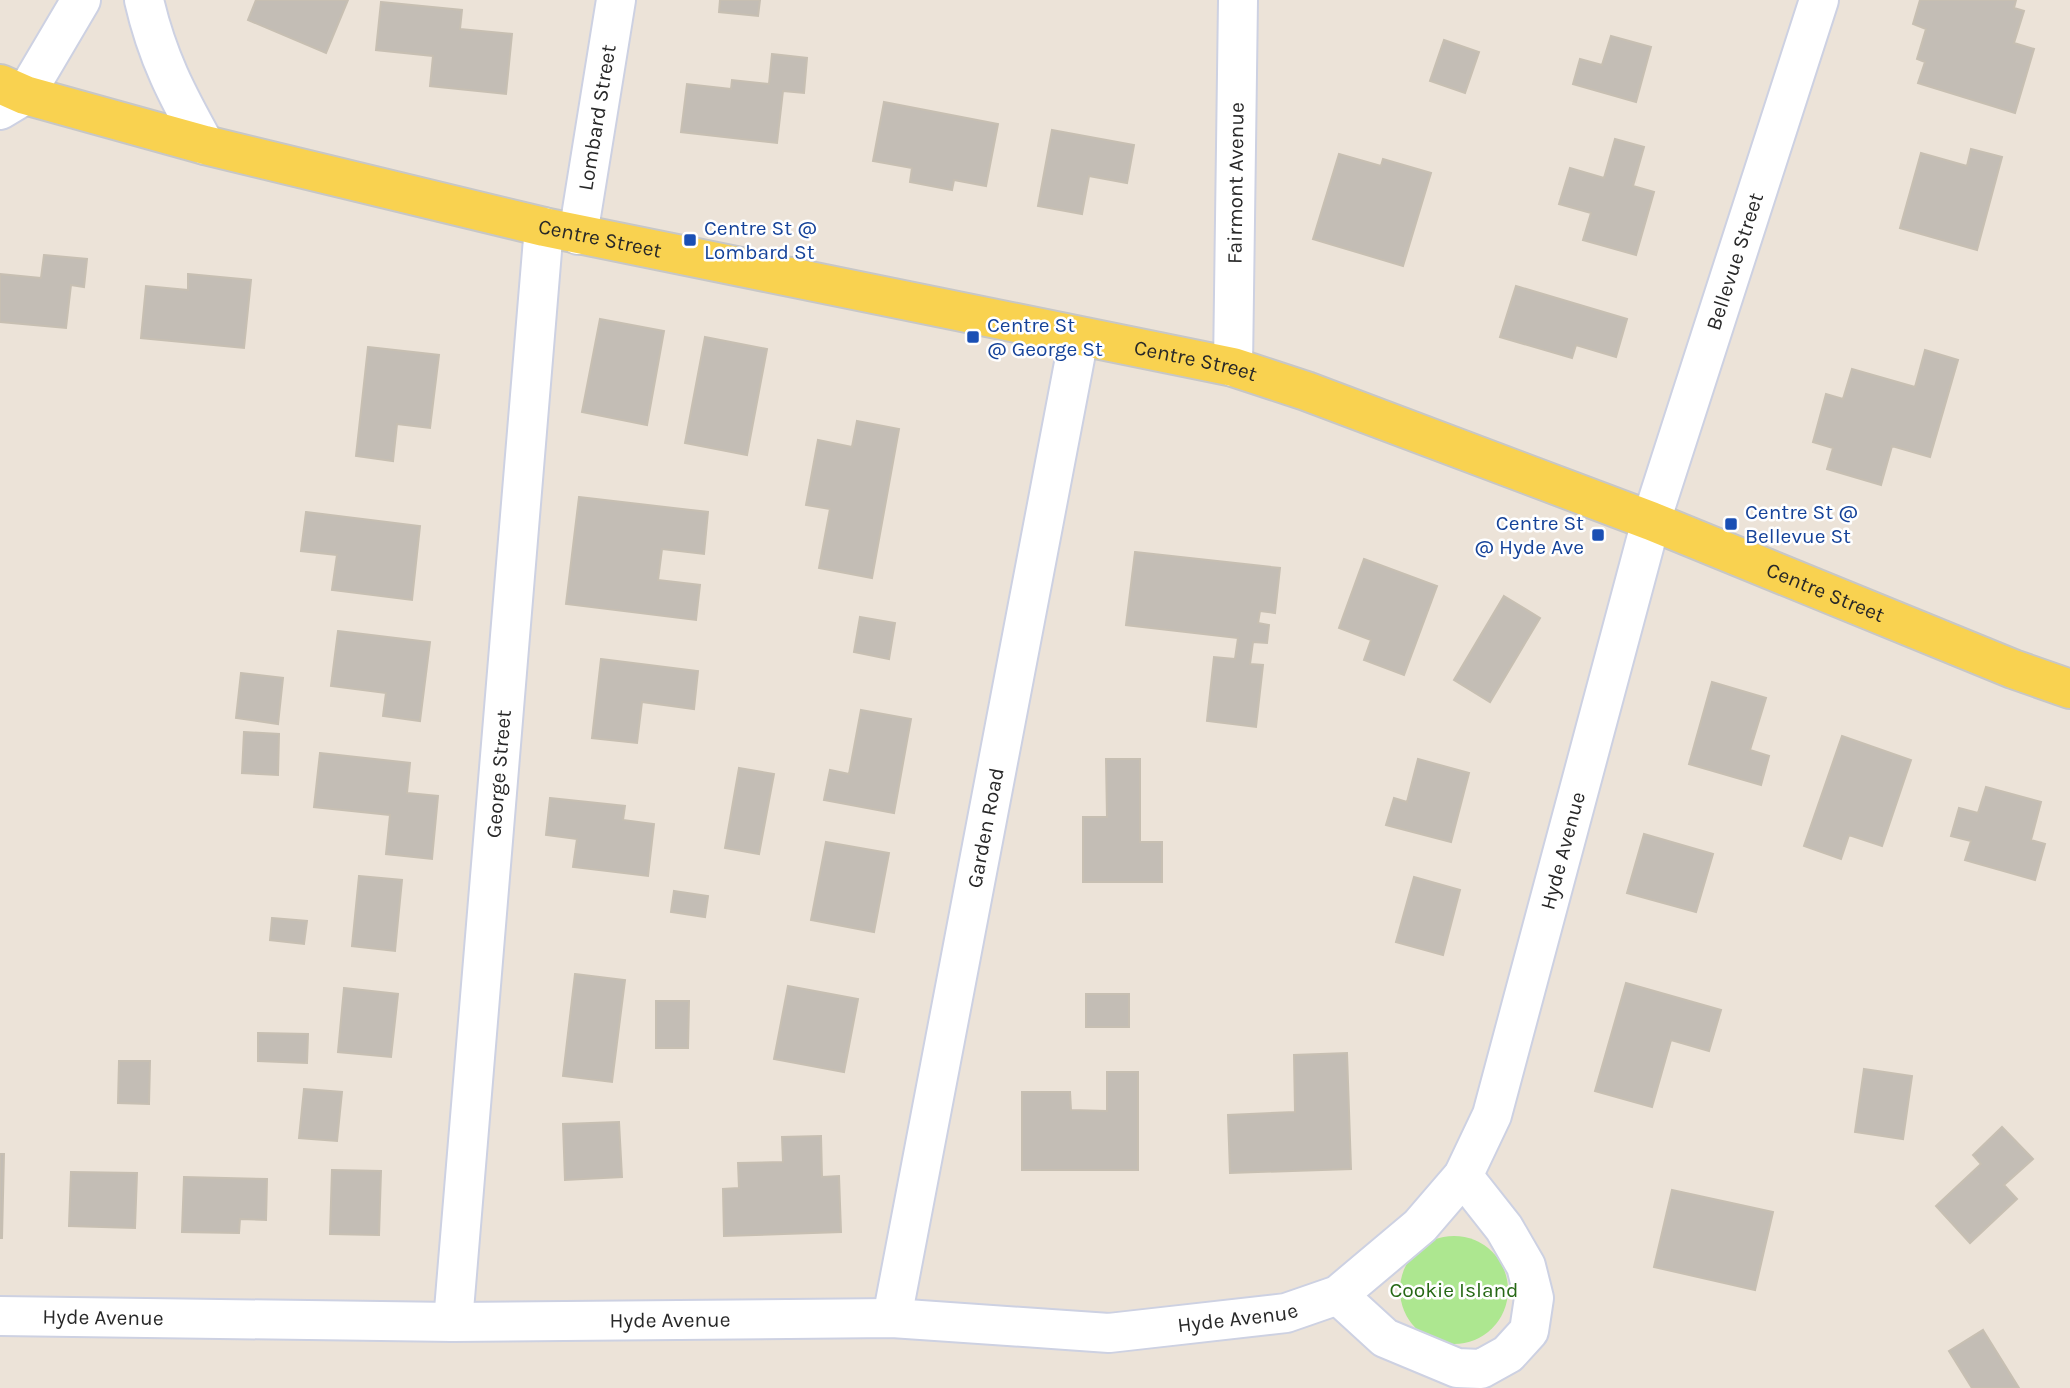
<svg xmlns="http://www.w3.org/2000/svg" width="2070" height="1388" font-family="Karla,sans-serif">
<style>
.green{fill:#ade790}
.building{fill:#c3bdb5;stroke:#c7bfb2;stroke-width:2}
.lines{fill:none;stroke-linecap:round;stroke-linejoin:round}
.minor-casing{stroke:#cdd1e2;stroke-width:42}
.primary-casing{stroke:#c7c7c7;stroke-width:42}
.minor{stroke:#fff;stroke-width:38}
.primary{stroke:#f9d250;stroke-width:38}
.transit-dot{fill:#1a4fb4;stroke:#fff;stroke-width:2.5}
.labels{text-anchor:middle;stroke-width:5;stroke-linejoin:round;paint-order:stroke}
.street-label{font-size:21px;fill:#282828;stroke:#fff}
.transit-label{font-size:21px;fill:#164399;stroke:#fff;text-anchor:start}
.park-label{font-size:21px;fill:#266815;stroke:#fff}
</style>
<rect width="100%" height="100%" fill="#ece3d8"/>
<path class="green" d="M1400 1290a54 54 0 1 1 108 0a54 54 0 1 1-108 0Z"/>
<path class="building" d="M256 0H348L326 53 248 20Z
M720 0H760L758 16 719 12Z
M1920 0H2016L2014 8 2024 11 2014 43 2034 49 2015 113 1918 83 1925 62 1917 59 1926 29 1913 24Z
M381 2 462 10 460 29 512 34 506 94 430 86 433 56 376 50Z
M1611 36 1651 47 1636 102 1573 84 1580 59 1602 65Z
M1444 40 1479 52 1465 93 1430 81Z
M772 54 807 58 804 93 783 91 777 143 681 132 687 84 731 89 732 80 769 84Z
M884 102 998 124 986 186 954 180 952 190 910 182 912 168 873 161Z
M1052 130 1134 145 1127 183 1089 176 1082 214 1038 206Z
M1615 139 1644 147 1633 186 1654 192 1636 255 1583 240 1591 213 1559 204 1570 168 1604 178Z
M1971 149 2002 157 1977 250 1900 228 1921 153 1967 166Z
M1339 154 1381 166 1383 159 1431 173 1403 266 1313 239Z
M44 255 87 259 84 287 71 285 66 328 0 322V274L41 278Z
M188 274 251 280 244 348 141 338 146 286 188 290Z
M1516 286 1627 319 1616 357 1576 345 1572 358 1500 337Z
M600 319 664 331 647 425 582 412Z
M705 337 767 349 747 455 685 443Z
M368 347 439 355 430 428 397 424 393 461 356 456Z
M1925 350 1958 360 1930 457 1892 446 1881 485 1827 469 1833 448 1813 442 1826 394 1843 399 1852 369 1915 387Z
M857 421 899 429 872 578 819 568 830 509 806 505 818 440 852 447Z
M579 497 708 512 704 554 662 549 658 580 700 585 696 620 566 604Z
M306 512 420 526 412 600 332 590 337 555 301 551Z
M1135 552 1280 568 1275 613 1260 611 1258 623 1269 625 1267 643 1253 642 1250 664 1263 665 1256 727 1207 721 1214 657 1235 659 1238 638 1126 625Z
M1364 559 1437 586 1404 675 1364 660 1371 640 1339 628Z
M1504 596 1540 618 1490 702 1454 680Z
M860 617 895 623 889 659 854 652Z
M338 631 430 642 420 721 383 716 386 693 331 686Z
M601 659 698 671 694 709 642 702 637 743 592 738Z
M241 673 283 678 278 724 236 718Z
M1712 682 1766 698 1750 750 1769 756 1761 785 1689 764Z
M861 710 911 719 894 813 824 800 830 770 849 774Z
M244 732 279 734 278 775 242 773Z
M1842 736 1911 760 1882 846 1849 835 1841 859 1804 846Z
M320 753 410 763 407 793 438 796 432 859 386 854 390 815 314 807Z
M1106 759H1140V842H1162V882H1083V817H1107Z
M1418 759 1469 773 1451 842 1386 825 1394 798 1407 802Z
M739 768 774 774 759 854 725 848Z
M1986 787 2041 802 2031 840 2045 844 2035 880 1965 860 1971 841 1951 836 1959 808 1978 813Z
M550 798 625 806 623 820 654 824 648 876 573 867 577 839 546 835Z
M1644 834 1713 854 1696 912 1627 893Z
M826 842 889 853 874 932 811 920Z
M359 876 402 880 395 951 352 946Z
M1414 877 1460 890 1443 955 1396 942Z
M674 891 708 896 705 917 671 912Z
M272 918 307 921 304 944 270 940Z
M575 974 625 980 612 1082 563 1076Z
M1626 983 1721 1010 1709 1051 1671 1040 1652 1107 1595 1091Z
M788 986 858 999 844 1072 774 1059Z
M344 988 398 994 391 1057 338 1052Z
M1086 994H1129V1027H1086Z
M656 1001H689L688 1048H656Z
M258 1033 308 1034 307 1063 258 1061Z
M1347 1053 1351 1169 1230 1173 1228 1115 1295 1112 1294 1055Z
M119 1061H150L149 1104 118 1103Z
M1864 1069 1912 1076 1903 1139 1855 1132Z
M1107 1072H1138V1170H1022V1092H1070L1071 1110 1107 1111Z
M304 1089 342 1092 337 1141 299 1138Z
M619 1122 622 1177 565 1180 563 1124Z
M2002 1127 2033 1159 2004 1185 2017 1199 1970 1243 1936 1206 1981 1164 1973 1155Z
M821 1136 822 1177 839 1176 841 1232 724 1236 723 1189 739 1188 738 1163 783 1162 782 1137Z
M0 1154H4L2 1238H0Z
M332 1170 381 1171 379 1235 330 1234Z
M71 1172 137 1173 135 1228 69 1226Z
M184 1177 267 1179 266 1220 240 1219 239 1233 182 1232Z
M1672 1190 1773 1212 1755 1290 1654 1267Z
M1983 1330 2019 1388H1972L1949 1351Z"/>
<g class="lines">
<defs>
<g id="minor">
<path d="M144 0C157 57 177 95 205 145"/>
<path d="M0 110 25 95 81 0"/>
<path id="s1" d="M578 235 616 0"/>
<path id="s2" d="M1233 367 1238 0"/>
<path d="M1338 1295 1385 1338 1457 1368 1481 1369 1508 1354 1529 1331 1534 1298 1526 1266 1504 1228 1463 1176"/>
<path id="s3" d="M0 1316 453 1322 892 1318 1109 1333 1286 1313 1338 1295 1420 1226 1463 1176 1492 1115 1651 521 1819 0"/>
<path id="s4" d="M892 1318 1079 337"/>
<path id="s5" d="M453 1322 544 227"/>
</g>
<g id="primary">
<path id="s6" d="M0 84 25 95 205 145 544 227 1233 367 1306 391 1651 521 2013 669 2070 689"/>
</g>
</defs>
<use href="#minor" class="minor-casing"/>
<use href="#primary" class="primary-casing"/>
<use href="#minor" class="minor"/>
<use href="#primary" class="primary"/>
</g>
<g class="transit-dot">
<rect x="683" y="233" width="14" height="14" rx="3.5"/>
<rect x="966" y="330" width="14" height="14" rx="3.5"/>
<rect x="1724" y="517" width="14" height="14" rx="3.5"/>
<rect x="1591" y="528" width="14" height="14" rx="3.5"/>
</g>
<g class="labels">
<g class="street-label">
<text dy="7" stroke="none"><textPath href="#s1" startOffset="119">Lombard Street</textPath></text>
<text dy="7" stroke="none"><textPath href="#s2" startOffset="184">Fairmont Avenue</textPath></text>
<text dy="7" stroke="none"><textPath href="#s6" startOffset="620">Centre Street</textPath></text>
<text dy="7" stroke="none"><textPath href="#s3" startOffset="2471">Bellevue Street</textPath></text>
<text dy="7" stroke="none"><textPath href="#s6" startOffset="1228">Centre Street</textPath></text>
<text dy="7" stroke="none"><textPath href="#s6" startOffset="1900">Centre Street</textPath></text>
<text dy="7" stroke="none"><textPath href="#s5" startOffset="550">George Street</textPath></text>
<text dy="7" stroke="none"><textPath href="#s4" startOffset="499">Garden Road</textPath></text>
<text dy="7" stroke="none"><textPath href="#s3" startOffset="1857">Hyde Avenue</textPath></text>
<text dy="7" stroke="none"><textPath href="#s3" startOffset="1239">Hyde Avenue</textPath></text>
<text dy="7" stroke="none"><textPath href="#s3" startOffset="103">Hyde Avenue</textPath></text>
<text dy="7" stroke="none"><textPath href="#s3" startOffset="670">Hyde Avenue</textPath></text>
</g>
<g class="transit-label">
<text x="704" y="235">Centre St @<tspan x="704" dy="24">Lombard St</tspan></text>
<text x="987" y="332">Centre St<tspan x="987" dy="24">@ George St</tspan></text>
<text x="1745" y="519">Centre St @<tspan x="1745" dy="24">Bellevue St</tspan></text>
<text x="1584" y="530" text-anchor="end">Centre St<tspan x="1584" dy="24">@ Hyde Ave</tspan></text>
</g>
<g class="park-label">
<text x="1454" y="1297">Cookie Island</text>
</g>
</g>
</svg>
